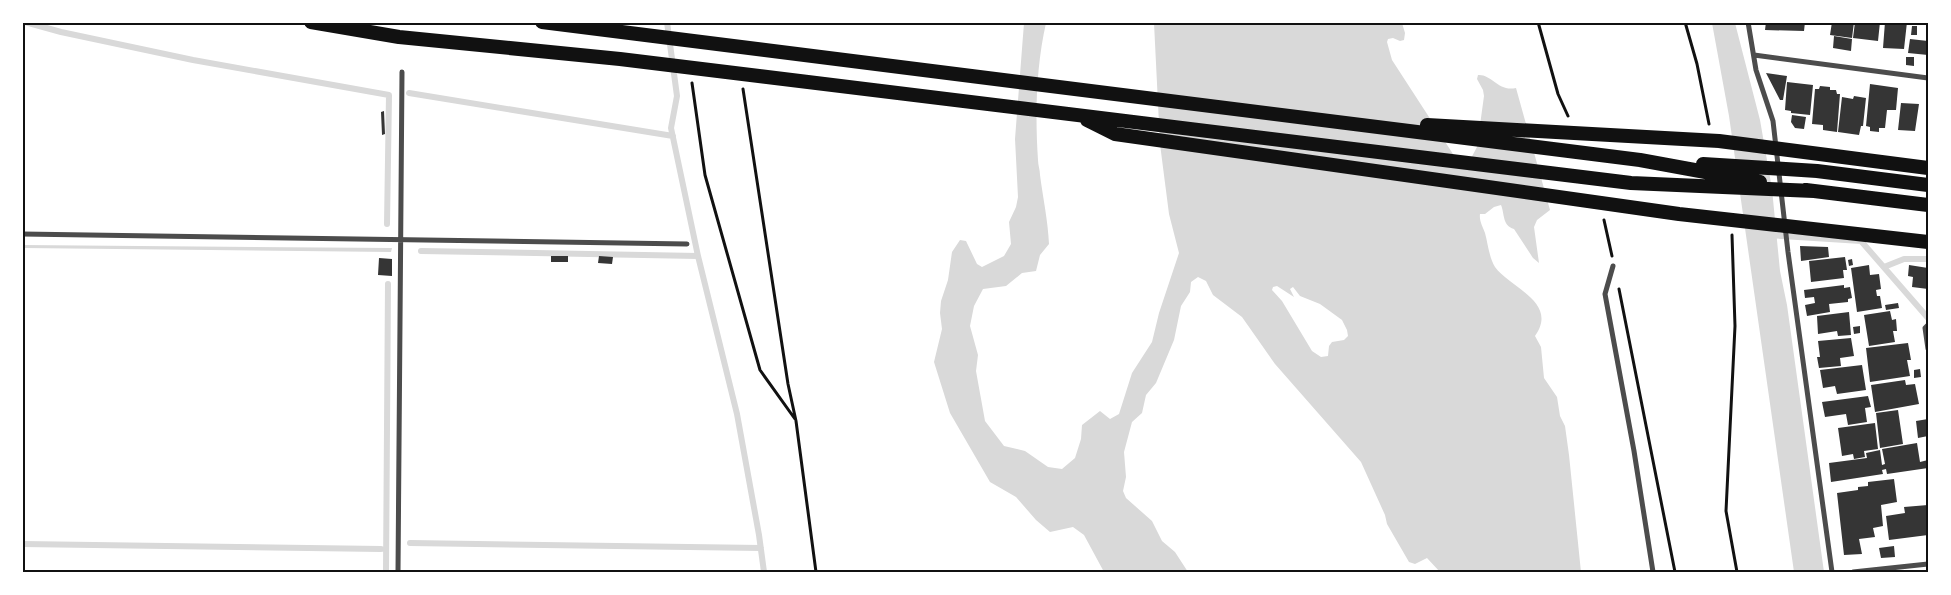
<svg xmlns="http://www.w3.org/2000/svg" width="1951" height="595" font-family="'Golos Text',sans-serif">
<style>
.water{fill:#d9d9d9;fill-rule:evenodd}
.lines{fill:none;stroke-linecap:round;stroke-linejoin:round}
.stream{stroke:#d9d9d9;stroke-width:6}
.building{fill:#353535}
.path{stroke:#111;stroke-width:3}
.minor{stroke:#4c4c4c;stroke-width:5}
.trunk{stroke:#111;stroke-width:14}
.neatline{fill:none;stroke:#111;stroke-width:2}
</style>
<rect width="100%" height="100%" fill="#fff"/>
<path class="water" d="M1024 23H1046C1036 67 1035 115 1038 160 1038 165 1040 170 1040 175 1043 198 1048 221 1049 244L1040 255 1036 271 1022 273 1006 286 983 289 974 306 970 326 978 355 976 371 985 421 1004 446 1025 451 1048 467 1062 469 1075 458 1081 439 1082 425 1100 411 1110 419 1119 414 1132 373 1152 342 1159 313 1179 253 1169 214 1160 144 1154 23H1402L1405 33 1404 40 1400 41 1393 38 1388 39 1387 42 1392 60 1453 154 1463 164 1469 162 1477 147 1484 96 1483 90 1477 79 1478 75C1492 74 1498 92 1516 88L1550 210 1537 220 1534 227 1539 263 1533 258 1514 229C1502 225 1505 215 1501 205L1494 207 1485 214H1480C1479 221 1483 227 1485 233 1488 244 1489 257 1495 267 1510 288 1559 302 1535 336L1541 347 1544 378 1557 397 1560 416 1565 426 1569 455 1581 572H1440L1427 558 1415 564 1409 562 1387 524 1385 515 1361 462 1275 364 1242 317 1213 295 1206 281 1198 277 1191 282 1190 292 1181 306 1174 340 1156 383 1146 395 1142 413 1132 422 1124 452 1126 477 1123 491 1126 498 1152 521 1162 541 1175 552 1188 572H1104L1084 535 1073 527 1050 532 1036 520 1016 497 990 482 950 413 934 362 942 329 940 313 941 301 948 280 952 252 960 240 966 241 977 264 982 267 1004 256 1011 244 1009 222 1016 207 1018 197 1015 139ZM1277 286 1294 297 1290 289 1293 287 1300 296 1320 304 1342 320 1347 330 1348 336 1344 340 1332 342 1329 346 1328 356 1321 357 1312 351 1282 301 1272 290 1273 287Z
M1712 23H1735L1760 120 1772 189 1780 271 1787 305 1824 572H1794L1729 116Z
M23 245 392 248 391 252 23 248Z"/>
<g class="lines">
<path class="stream" d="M25 22 61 32 193 60 389 95 387 224
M667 22 677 96 671 128 698 256 737 414 759 535 764 572
M409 93 673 136
M1768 235 1861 241 1928 318
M421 251 698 256
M1884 267 1904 259H1928
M410 543 761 548
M22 544 381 549
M386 572 388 284"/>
</g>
<path class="building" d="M1766 22H1805L1804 31 1765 30Z
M1832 22H1854L1852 38 1830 35Z
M1855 22H1880L1878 41 1853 38Z
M1885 22H1907L1904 49 1883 48Z
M1912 26H1917V35H1911Z
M1834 36 1852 39 1851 51 1833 48Z
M1910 39 1928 41V55L1908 53Z
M1906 57H1914V66L1906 65Z
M1766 73 1787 76 1783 100H1780Z
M1787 82 1813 85 1810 115 1791 113V111L1785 110Z
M1870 84 1898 88 1896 110H1887L1885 128H1879V132L1870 131V127L1866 126Z
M1820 86 1830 87V90H1836L1837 94H1840L1837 132 1823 130V125L1812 124 1815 89H1819Z
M1854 96 1866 98 1863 126H1861L1859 135 1838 132 1842 97 1853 99Z
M1901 103 1919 104 1915 131 1898 130Z
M384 111 385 134 382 135 381 112Z
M1792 115 1806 117 1804 129 1795 128 1791 122Z
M1800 246 1828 247 1829 257 1801 261Z
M551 256H568V262H551Z
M599 256 613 257 612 264 598 263Z
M1845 257 1847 270H1843L1844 278 1811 282 1809 261Z
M379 258 392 259V276L378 275Z
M1852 259 1853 265 1849 266 1848 260Z
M1869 265 1870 275 1879 274 1881 289 1876 290 1877 296H1880L1882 308 1857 312 1851 268Z
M1909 265 1928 268V289L1912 287 1913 277 1908 276Z
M1844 285V288L1850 287 1852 298 1848 299V302L1829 304 1830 312 1807 316 1805 305 1815 303 1814 297 1805 298 1804 290Z
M1898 303 1899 308 1886 310 1885 305Z
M1890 311 1892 320 1896 319 1897 331H1893L1895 342 1869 346 1864 315Z
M1849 312 1851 335 1838 336 1837 331 1818 334 1817 316Z
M1860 326V333L1854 334 1853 327Z
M1851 338 1854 356 1840 358 1841 366 1819 368 1817 357H1820L1818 341Z
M1908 343 1911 360H1907L1910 376 1870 382 1866 348Z
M1862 365 1866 390 1837 394 1835 386 1823 388 1820 370Z
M1920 369 1921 377 1914 378V370Z
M1905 380 1906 385 1915 384 1919 404 1875 412 1871 385Z
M1868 396 1871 407 1865 408 1867 422 1848 425 1846 414 1825 417 1822 402Z
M1898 410 1903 444 1880 448 1876 413Z
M1928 419V436L1918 438 1916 421Z
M1875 423 1878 449 1864 451 1865 457 1854 459 1853 454 1842 456 1838 428Z
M1917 443 1920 462 1928 460V468L1887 474 1886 469 1882 470 1883 474 1831 482 1829 463 1867 458 1866 453 1880 450 1882 465 1885 464 1882 449Z
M1894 479 1897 502 1881 505 1883 526 1873 528 1875 537 1859 539 1862 554 1844 555 1837 493 1858 490V487L1868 486V482Z
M1928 505V535L1889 540 1886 516 1905 513 1904 507Z
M1894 546 1895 557 1881 558 1879 548Z"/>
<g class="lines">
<path class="path" d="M1538 22 1558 94 1568 116
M1685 22 1697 64 1709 124
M692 83 705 175 760 370 795 419
M743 89 788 384 796 421 816 572
M1604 220 1612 256
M1732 235 1735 326 1726 511 1737 572
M1619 289 1675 572"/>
<path class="minor" d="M1748 22 1756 70 1773 121 1788 252 1832 572
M1754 55 1928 78
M22 234 687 244
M1613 266 1605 294 1634 451 1653 572
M1928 325 1925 328 1928 349
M398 572 402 72
M1853 572 1928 564"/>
<path class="trunk" d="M311 22 399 37 620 59 1631 183 1814 191
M542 22 1640 160 1760 182
M1087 120 1115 134 1679 214 1928 242
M1427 125 1719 141 1928 168
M1703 164 1817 171 1928 185
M1806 190 1928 205"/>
</g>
<rect width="1951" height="595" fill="none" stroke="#ffffff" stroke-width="48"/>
<rect x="24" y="24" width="1903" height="547" class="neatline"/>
</svg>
